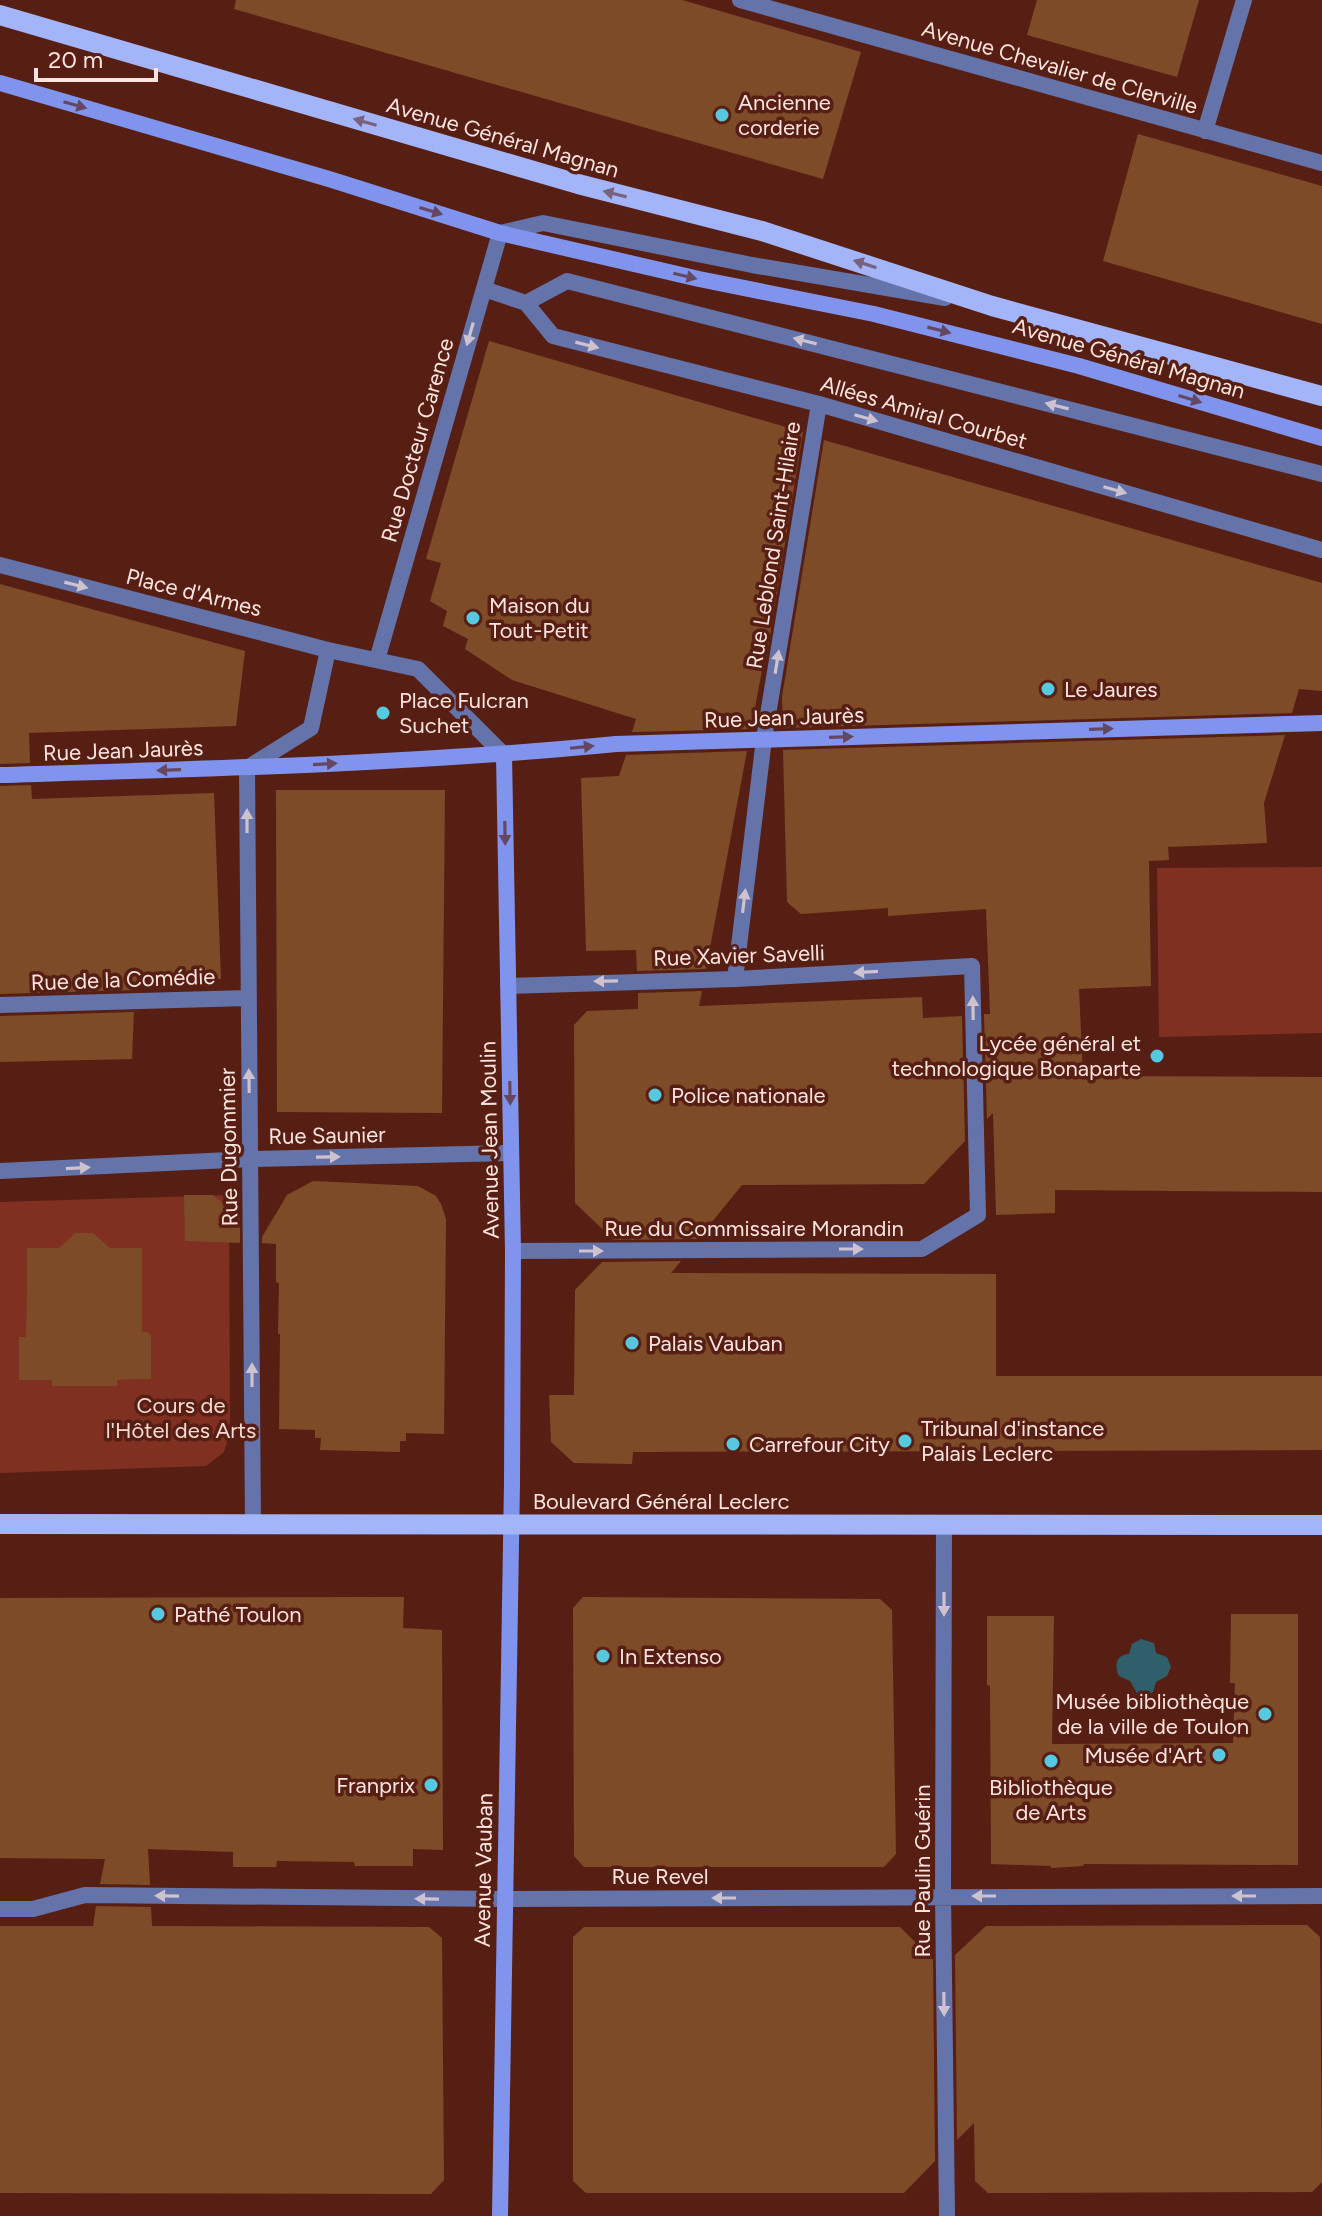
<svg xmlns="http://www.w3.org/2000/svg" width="1322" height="2216" font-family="Figtree,sans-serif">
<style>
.green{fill:#7f3020;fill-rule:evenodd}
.water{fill:#2f5f6a}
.building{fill:#7e4b28}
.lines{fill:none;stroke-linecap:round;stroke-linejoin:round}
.street{stroke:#6573ab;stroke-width:16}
.secondary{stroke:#8094ee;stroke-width:16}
.primary{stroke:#a3b4f9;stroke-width:20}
.oneway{fill:#654860}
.oneway2{fill:#79627b}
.oneway3{fill:#cec2cf}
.poi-dot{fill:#56c9e0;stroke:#571f14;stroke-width:3}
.labels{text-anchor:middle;stroke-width:7;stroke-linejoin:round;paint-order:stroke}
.street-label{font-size:22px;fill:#fbe4df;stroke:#571f14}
.poi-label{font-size:22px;fill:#fbe4df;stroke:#571f14;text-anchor:start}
.park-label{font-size:22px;fill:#f8dbd5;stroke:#571f14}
</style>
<rect width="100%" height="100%" fill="#571f14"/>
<path class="green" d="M1322 867V1033L1159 1037 1157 868Z
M229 1195 230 1432 224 1452 206 1466 0 1473V1202ZM76 1233H93L142 1332 151 1336V1379L117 1380V1386L52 1385V1380H20L19 1338 26 1337 27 1248H68L69 1239Z"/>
<path class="water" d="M1141 1639 1154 1643 1156 1653 1167 1657 1171 1667 1167 1676 1156 1682 1153 1692 1148 1695 1137 1693 1130 1681 1119 1676C1114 1665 1116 1655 1129 1654L1132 1644Z"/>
<path class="building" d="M236 0H682L861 52 823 179 234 9Z
M1037 0H1199L1177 77 1027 35Z
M1138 134 1322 186V324L1103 261Z
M489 341 803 432 766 660 764 659 751 729 632 732 636 719 512 680 465 649 468 639 443 626 447 611 430 601 441 563 426 559Z
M824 440 1322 583V691L1299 689 1292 713 783 728 782 697Z
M0 584 245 651 236 726 29 733 30 763 0 764Z
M1285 735 1264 803 1267 843 1168 847 1169 860 1149 861 1151 986 1079 989 1083 1076 1322 1077V1192L1055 1190V1213L996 1215 993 1113 987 1119 984 1014H990L986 909 888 916V908L801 914 787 902 783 750Z
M747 751 706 969 637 971 636 950 586 951 581 778 619 776 626 755Z
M31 785 32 799 214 793 221 979 134 983 135 990 0 994V786Z
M276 790H445L442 1113 277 1112Z
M702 991 699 1006 922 997 923 1018 962 1016 965 1141 924 1184 742 1185 698 1239 614 1240 575 1203 574 1025 587 1011 638 1009V993Z
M134 1012 132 1059 0 1062V1016Z
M313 1181 418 1186 436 1196 441 1204 446 1219 444 1434 406 1433V1441H400V1452L320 1450 321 1438H315V1430L279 1429 280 1334H278L279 1283 276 1282V1244L262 1243V1237L287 1195Z
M184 1195H213L240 1218V1243L185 1241Z
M75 1233H93L110 1248H142V1332H148L151 1335V1379L117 1380V1386H52V1380H19V1337H26L27 1248H59Z
M681 1261 671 1273 996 1274V1376H1322V1450L633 1452 632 1464 574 1463 551 1442 549 1395H574L575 1290 602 1262Z
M404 1597 403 1628 442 1630 443 1850 413 1849V1866H355L354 1862 277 1861 276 1867H233V1852L148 1849 150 1885 100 1884 105 1859 0 1858V1598Z
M583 1597 880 1599 892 1610 896 1854 884 1867H584L574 1856 573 1608Z
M1231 1614H1298V1865L1084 1864 1083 1866 1051 1868V1866L991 1864 990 1686 987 1685V1616H1054L1052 1744 1233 1743 1235 1683H1230Z
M96 1906 151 1907 152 1926 429 1927 442 1938 444 2180 431 2194 0 2193V1926H93Z
M1307 1925 1320 1937 1322 2182 1312 2192 988 2193 975 2181 974 2123 957 2140 955 1955 986 1926Z
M584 1927H900L933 1960 935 2161 904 2193H586L573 2181V1937Z"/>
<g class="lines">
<path class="street" d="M740 0 1322 163
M1205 131 1244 0
M484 289 526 303 553 336 819 404 1322 550
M526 303 567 281 1322 474
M0 565 328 650 418 669 504 755
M377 660 500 233 543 223 752 265 945 298
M735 979 764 739 819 404
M508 986 735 979 972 966 978 1215 922 1249 513 1251
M0 1005 247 998
M0 1171 250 1159 511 1153
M253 1525 247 768 311 728 328 650
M944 1526 943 1896 947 2216
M0 1909H33L85 1895 505 1899 1322 1896"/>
<path class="secondary" d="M0 83 329 179 500 233 699 279 874 314 1079 366 1322 438
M0 775C206 769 411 764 616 744L1322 723
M500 2216 512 1483 513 1251 504 755"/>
<path class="primary" d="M0 15 578 184 762 231 992 306 1322 396
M0 1524 1322 1525"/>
</g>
<defs><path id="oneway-solid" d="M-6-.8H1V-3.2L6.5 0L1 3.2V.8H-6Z" transform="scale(2)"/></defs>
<g class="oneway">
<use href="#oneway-solid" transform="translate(75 105) rotate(16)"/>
<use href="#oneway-solid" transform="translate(431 211) rotate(17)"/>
<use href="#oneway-solid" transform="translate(685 276) rotate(13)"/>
<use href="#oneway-solid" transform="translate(939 330) rotate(14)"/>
<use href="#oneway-solid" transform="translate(1190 399) rotate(17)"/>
<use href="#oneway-solid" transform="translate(1101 729) rotate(-2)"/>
<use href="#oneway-solid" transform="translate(841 737) rotate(-2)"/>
<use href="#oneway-solid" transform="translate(582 747) rotate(-6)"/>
<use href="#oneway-solid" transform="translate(325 764) rotate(-3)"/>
<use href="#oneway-solid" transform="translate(169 770) rotate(178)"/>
<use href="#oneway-solid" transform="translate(505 833) rotate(89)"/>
<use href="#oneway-solid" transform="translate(510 1093) rotate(89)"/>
</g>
<g class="oneway2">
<use href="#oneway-solid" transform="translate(365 122) rotate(-164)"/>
<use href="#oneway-solid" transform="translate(615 194) rotate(-166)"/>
<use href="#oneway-solid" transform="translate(865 264) rotate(-162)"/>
</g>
<g class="oneway3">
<use href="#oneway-solid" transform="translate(470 334) rotate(106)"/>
<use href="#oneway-solid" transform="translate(805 341) rotate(-166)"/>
<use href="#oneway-solid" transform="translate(587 345) rotate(14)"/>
<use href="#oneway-solid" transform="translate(1057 406) rotate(-166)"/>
<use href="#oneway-solid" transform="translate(866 418) rotate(16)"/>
<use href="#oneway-solid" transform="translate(1115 490) rotate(16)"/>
<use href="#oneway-solid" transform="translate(76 585) rotate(14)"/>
<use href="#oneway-solid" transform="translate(777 662) rotate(-81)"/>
<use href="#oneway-solid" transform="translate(247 821) rotate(-90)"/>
<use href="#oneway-solid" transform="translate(744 901) rotate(-83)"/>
<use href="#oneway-solid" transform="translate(866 972) rotate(177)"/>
<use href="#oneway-solid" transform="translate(606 981) rotate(179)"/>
<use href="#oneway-solid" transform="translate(973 1008) rotate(-91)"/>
<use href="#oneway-solid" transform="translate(249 1081) rotate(-91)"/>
<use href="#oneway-solid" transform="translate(328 1157) rotate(-1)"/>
<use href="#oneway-solid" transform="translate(78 1168) rotate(-3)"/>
<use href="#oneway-solid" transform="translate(851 1249)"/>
<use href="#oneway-solid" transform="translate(591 1251)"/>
<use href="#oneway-solid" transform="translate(252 1375) rotate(-90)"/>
<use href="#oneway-solid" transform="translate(944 1604) rotate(90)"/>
<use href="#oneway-solid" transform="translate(167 1896) rotate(-179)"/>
<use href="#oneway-solid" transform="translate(984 1896) rotate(180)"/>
<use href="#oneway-solid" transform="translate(1244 1896) rotate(180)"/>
<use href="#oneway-solid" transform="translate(724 1898) rotate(180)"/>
<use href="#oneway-solid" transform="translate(427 1899) rotate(-179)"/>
<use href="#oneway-solid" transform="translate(944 2004) rotate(89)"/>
</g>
<g class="poi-dot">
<circle cx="722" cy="115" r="8"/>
<circle cx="473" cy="618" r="8"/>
<circle cx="1048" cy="689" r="8"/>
<circle cx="383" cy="713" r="8"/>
<circle cx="1157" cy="1056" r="8"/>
<circle cx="655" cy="1095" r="8"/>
<circle cx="632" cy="1343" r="8"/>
<circle cx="905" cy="1441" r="8"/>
<circle cx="733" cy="1444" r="8"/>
<circle cx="158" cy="1614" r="8"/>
<circle cx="603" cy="1656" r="8"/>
<circle cx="1265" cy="1714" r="8"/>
<circle cx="1219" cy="1755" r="8"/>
<circle cx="1051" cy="1761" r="8"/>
<circle cx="431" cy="1785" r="8"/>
</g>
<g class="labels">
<g class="street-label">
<text transform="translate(1060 67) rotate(16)" y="8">Avenue Chevalier de Clerville</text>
<text transform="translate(503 137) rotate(16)" y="8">Avenue Général Magnan</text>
<text transform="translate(1129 358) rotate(16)" y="8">Avenue Général Magnan</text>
<text transform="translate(924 412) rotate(16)" y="8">Allées Amiral Courbet</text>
<text transform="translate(417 440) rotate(-74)" y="8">Rue Docteur Carence</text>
<text transform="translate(773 545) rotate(-81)" y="8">Rue Leblond Saint-Hilaire</text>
<text transform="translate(194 592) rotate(14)" y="8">Place d'Armes</text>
<text transform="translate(784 717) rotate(-2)" y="8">Rue Jean Jaurès</text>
<text transform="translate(123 750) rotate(-2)" y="8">Rue Jean Jaurès</text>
<text transform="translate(739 955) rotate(-2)" y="8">Rue Xavier Savelli</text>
<text transform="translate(123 979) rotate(-2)" y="8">Rue de la Comédie</text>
<text transform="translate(327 1135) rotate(-1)" y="8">Rue Saunier</text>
<text transform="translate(489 1140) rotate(-91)" y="8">Avenue Jean Moulin</text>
<text transform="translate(228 1147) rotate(-91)" y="8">Rue Dugommier</text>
<text x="754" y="1236">Rue du Commissaire Morandin</text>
<text x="661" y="1509">Boulevard Général Leclerc</text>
<text transform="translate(483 1870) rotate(-89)" y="8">Avenue Vauban</text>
<text transform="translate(922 1871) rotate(-90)" y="8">Rue Paulin Guérin</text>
<text x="660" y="1884">Rue Revel</text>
</g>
<g class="poi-label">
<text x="738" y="110">Ancienne<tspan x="738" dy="25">corderie</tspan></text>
<text x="489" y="613">Maison du<tspan x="489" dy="25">Tout-Petit</tspan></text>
<text x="1064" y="697">Le Jaures</text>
<text x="399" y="708">Place Fulcran<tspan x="399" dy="25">Suchet</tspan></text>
<text x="1141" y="1051" text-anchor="end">Lycée général et<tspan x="1141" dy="25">technologique Bonaparte</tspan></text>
<text x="671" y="1103">Police nationale</text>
<text x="648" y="1351">Palais Vauban</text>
<text x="921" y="1436">Tribunal d'instance<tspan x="921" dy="25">Palais Leclerc</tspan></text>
<text x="749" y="1452">Carrefour City</text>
<text x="174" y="1622">Pathé Toulon</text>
<text x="619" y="1664">In Extenso</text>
<text x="1249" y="1709" text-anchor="end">Musée bibliothèque<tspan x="1249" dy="25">de la ville de Toulon</tspan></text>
<text x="1203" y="1763" text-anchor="end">Musée d'Art</text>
<text x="415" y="1793" text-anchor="end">Franprix</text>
<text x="1051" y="1795" text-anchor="middle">Bibliothèque<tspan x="1051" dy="25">de Arts</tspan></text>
</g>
<g class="park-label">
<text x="181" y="1413">Cours de<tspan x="181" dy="25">l'Hôtel des Arts</tspan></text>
</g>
</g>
<path d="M36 68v12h120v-12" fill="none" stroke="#fbe4df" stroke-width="4"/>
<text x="48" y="68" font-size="24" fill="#fbe4df" stroke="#571f14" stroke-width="6" paint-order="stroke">20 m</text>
</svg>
